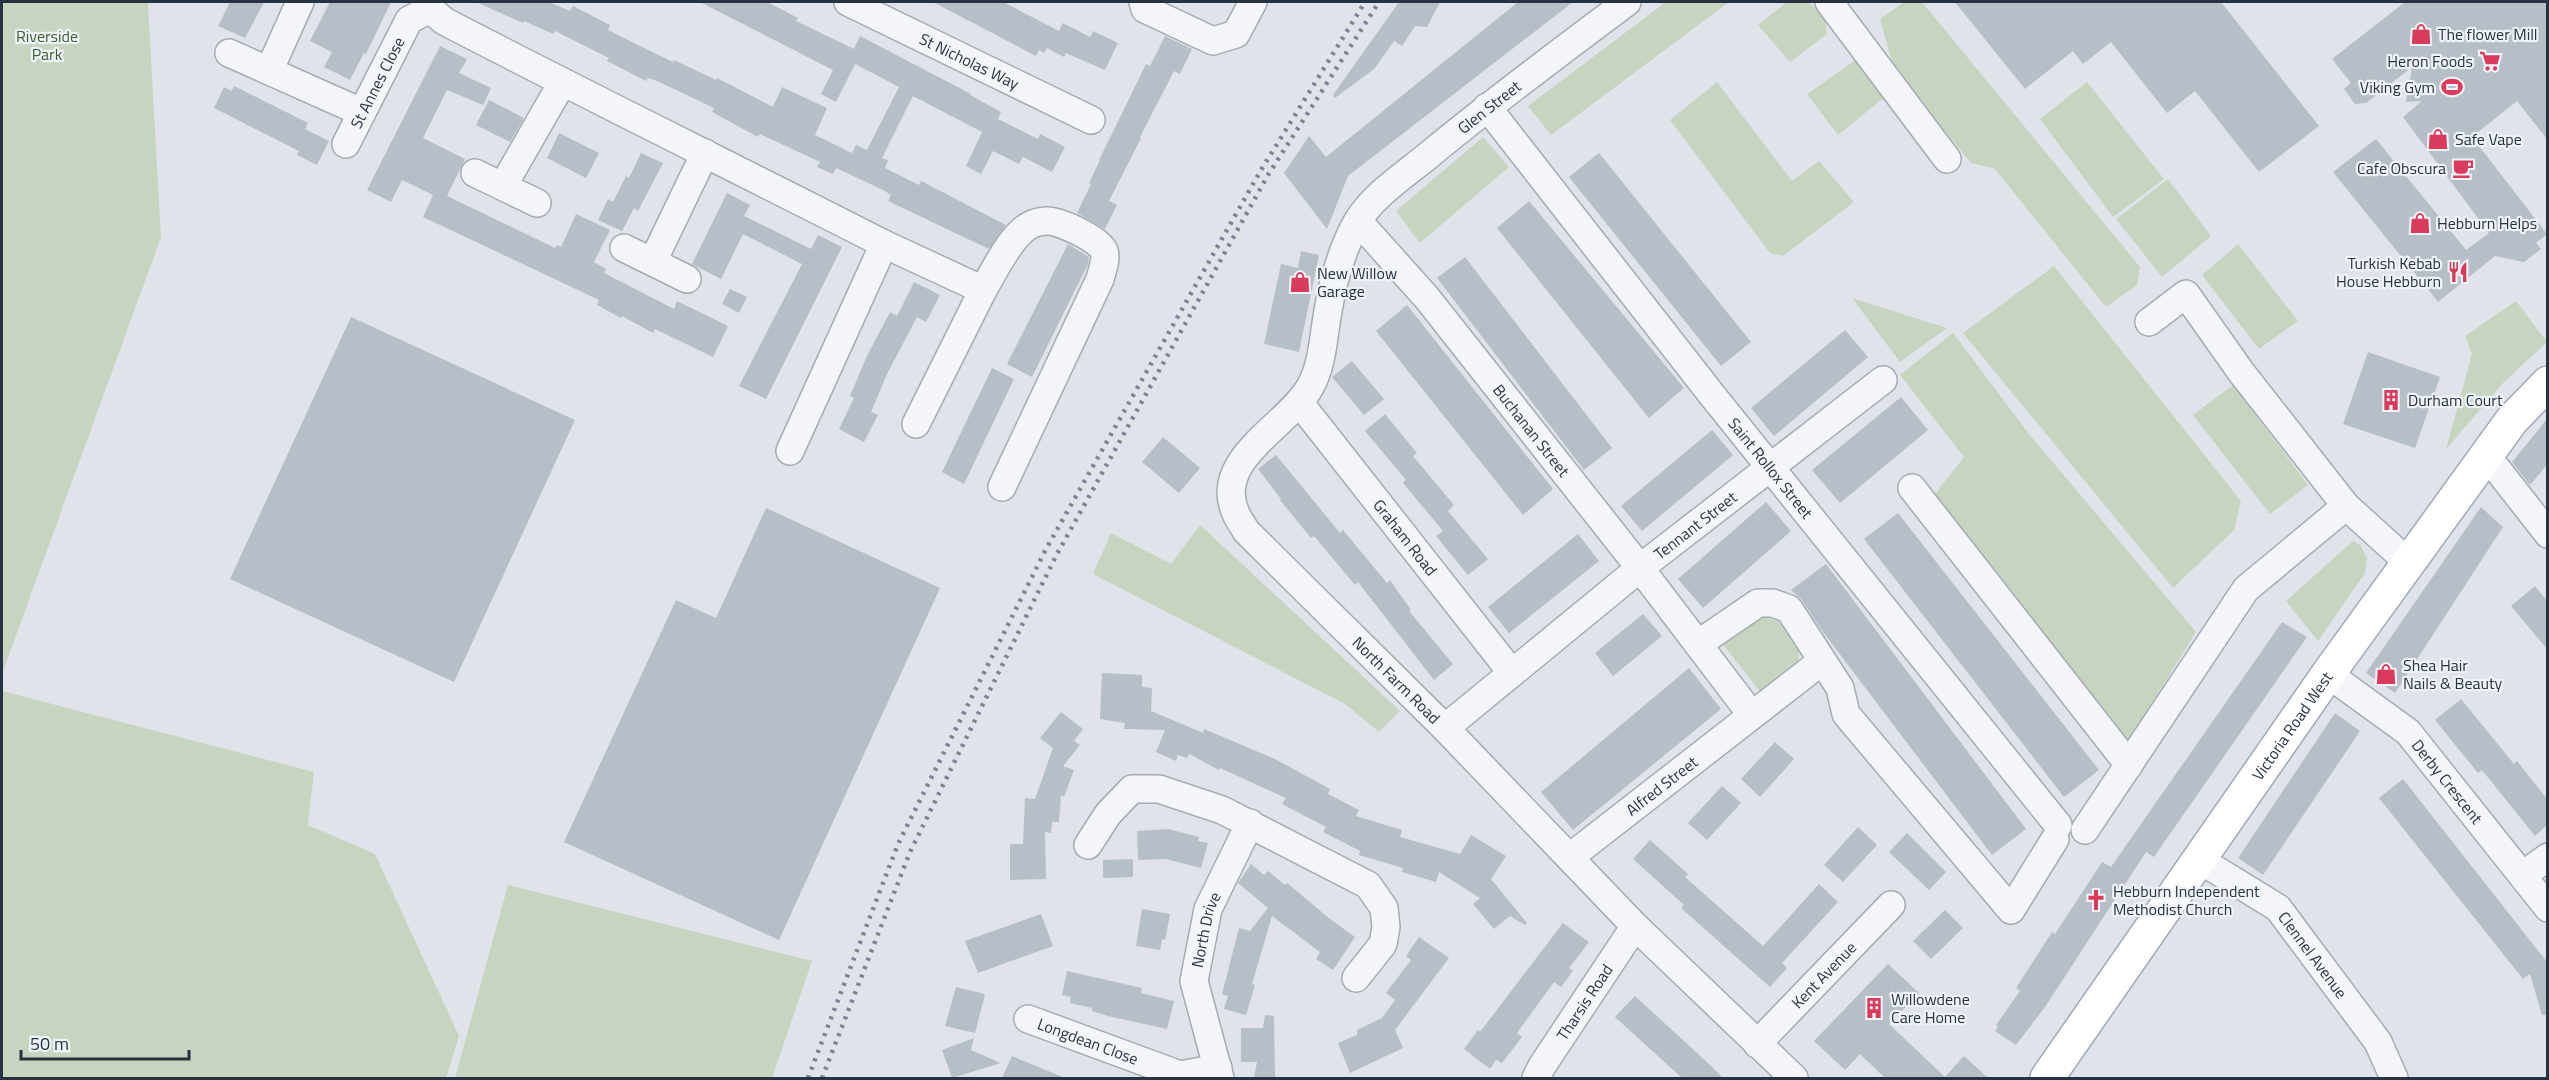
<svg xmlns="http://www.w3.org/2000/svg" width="2549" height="1080" font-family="'Titillium Web',sans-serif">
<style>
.green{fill:#c6d4c0}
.building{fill:#b6bec7}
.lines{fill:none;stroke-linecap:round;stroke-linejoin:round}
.minor-casing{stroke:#a5abb4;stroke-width:30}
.major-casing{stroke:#9ea9b6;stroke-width:36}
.minor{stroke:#f3f5f8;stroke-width:27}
.major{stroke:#fff;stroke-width:33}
.rail{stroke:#788495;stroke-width:4.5;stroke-dasharray:3 6;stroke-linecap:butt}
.labels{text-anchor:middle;stroke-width:4.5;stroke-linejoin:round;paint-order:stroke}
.poi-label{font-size:16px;fill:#273342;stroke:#eff3f7;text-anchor:start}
.park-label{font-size:16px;fill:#3e5f33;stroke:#eff3f7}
.street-label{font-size:16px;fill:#273342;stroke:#eff3f7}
</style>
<rect width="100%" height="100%" fill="#e0e4ea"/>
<path class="green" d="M2 2H150L148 5 161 237 2 674Z
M1666 2H1729L1551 135 1528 106Z
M1787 2H1809L1825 19 1827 34 1790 62 1758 25Z
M1904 2H1922L2140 267 2137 285 2106 307 1995 169 1971 163 1894 69 1880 19Z
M1857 59 1886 96 1838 135 1807 94Z
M1717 82 1792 181 1819 161 1854 202 1783 256 1770 253 1670 120Z
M2087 82 2164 179 2113 217 2040 119Z
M1483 137 1509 167 1420 243 1396 211Z
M2168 179 2211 236 2162 277 2116 219Z
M2238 244 2298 321 2259 349 2202 275Z
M2054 266 2241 501 2234 530 2173 588 1963 333Z
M1852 298 1947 328 1900 362Z
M2516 301 2547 342 2503 383 2446 449 2472 354 2465 336Z
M1953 333 2029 434 2196 632 2128 741 1935 494 1964 457 1900 375Z
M2233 385 2308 485 2270 514 2193 415Z
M1200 525 1400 711 1379 732 1345 704 1093 574 1111 533 1171 564Z
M2353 541 2360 545 2367 558 2365 573 2318 641 2286 601Z
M1758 616C1783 617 1806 642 1797 667L1761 693 1722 643Z
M2 691 314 772 308 825 375 854 459 1036 446 1078H2Z
M508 885 812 961 772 1078H455Z"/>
<path class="building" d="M230 2H264L245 38 218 26Z
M330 2H391L366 54 364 53 350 80 324 67 332 52 310 41Z
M476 2H549L570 11 573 6 610 25 608 30 636 44 673 62 674 60 716 80 717 78 773 107 782 87 827 108 815 135 852 153 856 145 867 150 899 87 855 64 836 102 821 94 833 70 700 2H767L798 18 796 21 854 49 860 36 971 94 970 95 1001 112 998 119 1038 139 1040 134 1065 147 1052 172 1023 157 1019 164 993 151 981 174 966 166 982 132 913 96 882 158 888 160 885 168 919 185 921 181 1006 225 989 249 888 201 891 195 883 190 836 168 833 174 817 167 820 162 760 134 758 137 712 112 714 108 657 81 648 78 646 81 607 61 609 58 555 31 553 34 524 21 523 23Z
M933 2H1003L1059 31 1063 23 1090 37 1093 31 1118 43 1105 70 1066 53 1064 57 1047 48 1044 53 1039 50 1036 56Z
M1399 2H1440L1427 27 1415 26 1402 46 1394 41 1374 69 1335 98 1333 95Z
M1518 2H1573L1348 176 1327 229 1284 173 1309 136 1326 157Z
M1955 2H2221L2319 126 2259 172 2195 91 2167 113 2111 42 2083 64 2073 51 2025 89Z
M2405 2H2547V139L2517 101 2472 137 2547 234 2536 243 2541 249 2524 262 2495 256 2438 302 2333 172 2376 139 2466 250 2489 233 2403 117 2422 101 2406 102 2412 67 2366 103 2355 104 2344 89 2351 83 2332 59Z
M1165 36 1192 49 1180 74 1174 71 1140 137 1141 138 1109 201 1117 205 1105 229 1077 213 1091 184 1089 183 1100 160H1099L1129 99 1146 64 1150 66Z
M440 46 467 59 459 73 491 88 483 105 447 90 423 138 465 159 447 196 555 248 557 245 561 247 576 214 610 230 594 262 606 269 604 273 674 309 677 301 728 326 713 357 655 329 653 333 622 316 621 318 597 305 599 300 423 217 433 195 402 180 391 202 367 190Z
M234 86 308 123 305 129 329 141 317 165 297 155 299 151 214 108 224 87 231 91Z
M489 100 524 118 510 142 476 125Z
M559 133 599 153 586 178 547 158Z
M641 153 663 163 638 211 634 208 622 231 598 220 608 199 613 202 626 176 629 178Z
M1599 153 1751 342 1721 366 1569 177Z
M727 193 750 205 744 216 811 249 818 235 842 247 766 399 739 386 802 264 743 234 721 279 692 264Z
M1529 201 1684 388 1649 418 1497 228Z
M1068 244 1089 257 1088 264 1032 377 1007 364Z
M1301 251 1319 255 1299 352 1264 344 1281 264 1298 268Z
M1465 257 1612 448 1584 470 1437 278Z
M914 282 940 295 926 322 917 317 887 374 871 412 878 415 864 442 839 429 854 398 850 396 866 358 890 312 897 316Z
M730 289 747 297 739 313 722 304Z
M1407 305 1553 489 1523 515 1376 331Z
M351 317 575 420 454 682 230 579Z
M1845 330 1868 357 1774 436 1751 408Z
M2368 352 2440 377 2415 448 2343 424Z
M1352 361 1384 399 1364 415 1332 377Z
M992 368 1014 379 964 484 942 472Z
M1901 397 1928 430 1840 503 1812 470Z
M1385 414 1417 453 1413 456 1454 505 1448 511 1488 559 1468 575 1436 536 1443 531 1403 483 1406 480 1365 431Z
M2547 419V465L2530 485 2512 462Z
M1712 430 1733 455 1642 531 1621 506Z
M1163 437 1200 468 1179 493 1142 462Z
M1276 455 1340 533 1343 530 1387 583 1390 580 1411 610 1409 611 1453 664 1434 680 1358 582 1355 585 1314 536 1311 538 1280 500 1281 499 1258 469Z
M1766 502 1791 531 1703 608 1678 579Z
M2481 507 2503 527 2395 693 2366 673Z
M766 508 940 588 779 940 564 842 676 600 716 618Z
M1898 513 2099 770 2064 797 1864 539Z
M1578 534 1599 561 1509 633 1488 607Z
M1826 564 2026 829 1992 855 1820 628 1802 600 1791 590Z
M2535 586 2547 601V649L2511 606Z
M1643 614 1662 636 1613 676 1595 653Z
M2282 622 2307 637 2154 857 2146 852 2045 1007 2016 1045 1995 1031 1998 1027 1996 1025 2020 991 2016 988 2052 932 2055 934 2102 862 2111 867Z
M1689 668 1721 709 1573 830 1541 792Z
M1102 673 1142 675V687L1152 688 1151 711 1203 733 1204 729 1275 759 1330 789 1328 794 1359 810 1356 816 1402 830 1400 837 1460 854 1471 835 1506 856 1491 879 1527 923 1525 925 1510 916 1494 929 1473 904 1480 898 1439 872 1436 882 1402 872 1403 868 1359 855 1360 851 1323 832 1326 827 1282 804 1286 798 1220 768 1219 770 1189 754 1187 758 1178 755 1176 761 1156 752 1165 730 1124 729 1125 723 1100 719Z
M2461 699 2514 764 2517 761 2547 799V825L2535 836 2482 770 2478 773 2435 720Z
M1061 712 1083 729 1074 741 1080 745 1063 766 1074 770 1064 797 1061 795 1059 822H1052L1051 833 1045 832 1046 879 1010 880V844H1023L1025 798 1035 799 1053 748 1040 738Z
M2335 713 2360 731 2263 875 2238 858Z
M1775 742 1794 759 1760 797 1741 779Z
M2403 779 2547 962V1015H2542L2530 974 2523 979 2379 798Z
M1722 786 1741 803 1707 840 1688 823Z
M1858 827 1877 845 1843 882 1824 865Z
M1168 829 1199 837 1198 841 1208 843 1201 868 1166 859 1138 860 1137 831Z
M1907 833 1946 872 1929 890 1889 852Z
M1650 840 1688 874 1685 877 1763 946 1819 884 1838 902 1782 963 1787 968 1770 987 1681 908 1684 905 1633 859Z
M1133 859V877L1103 878V860Z
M1251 864 1264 875 1268 871 1285 885 1287 883 1330 919 1355 937 1333 970 1316 959 1320 952 1272 916 1252 984 1255 985 1246 1015 1224 1009 1228 996 1222 994 1239 928 1250 931 1268 908 1238 883Z
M1142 909 1170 914 1165 940 1162 939 1160 950 1136 946Z
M1945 910 1963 928 1931 959 1913 941Z
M1041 914 1053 946 978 973 965 941Z
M1563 923 1589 942 1569 968 1573 971 1561 987 1554 982 1517 1033 1522 1037 1502 1063 1496 1060 1490 1069 1464 1049 1478 1030 1480 1032Z
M1419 937 1449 958 1395 1030 1403 1048 1350 1073 1338 1043 1357 1035V1030L1382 1018 1395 1000 1386 993 1411 960 1406 956Z
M1888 964 1919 993 1889 1024 1945 1077 1964 1056 1988 1078H1885L1860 1054 1845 1070 1814 1041Z
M1067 971 1142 988 1141 993 1174 1001 1167 1029 1108 1016 1092 1011V1008L1070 1003 1071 997 1062 995Z
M956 987 985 994 975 1033 945 1026Z
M1635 996 1709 1064 1723 1078H1682L1615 1017Z
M1265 1015 1274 1016 1275 1078H1254L1257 1062H1241V1028H1263Z
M974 1038 971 1050 1001 1063 952 1078 942 1050Z
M1012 1056 1065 1078H1002Z"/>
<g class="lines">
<defs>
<g id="minor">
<path id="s1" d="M848 2 1091 120"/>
<path d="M1143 2 1145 9 1213 41 1236 34 1253 2"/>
<path id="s2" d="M1627 2C1560 52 1494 101 1430 154 1405 175 1374 194 1357 222 1341 251 1332 284 1327 317 1323 341 1322 366 1310 387 1289 425 1213 459 1235 511 1237 518 1243 525 1246 531L1445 728 1635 926 1794 1078"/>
<path d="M1829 2 1947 159"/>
<path d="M430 9 444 21C590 97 737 169 884 244L790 451"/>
<path d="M229 53 361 112"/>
<path d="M269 71 300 2"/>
<path id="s3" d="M1487 107 1712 395 2058 825"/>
<path id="s4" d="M346 144 409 20 430 9V2"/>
<path d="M475 173 537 203"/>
<path d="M503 186 562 83"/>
<path id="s5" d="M1358 221 1427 298 1640 568 1751 714"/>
<path d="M884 244 983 290 916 424"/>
<path d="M624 248 687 279"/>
<path d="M653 261 705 153"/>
<path d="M983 290C993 273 1007 244 1022 231 1028 225 1038 221 1047 221 1060 221 1099 239 1104 251 1107 260 1102 270 1100 279L1002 487"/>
<path d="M2149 322 2186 294 2241 372 2346 506 2409 563"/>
<path id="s6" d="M1299 402 1512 673"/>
<path d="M2487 456 2548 534"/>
<path d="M1912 488 2129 765"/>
<path d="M1698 644 1758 603H1773L1789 609 1840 688 1846 714 2011 910 2055 839"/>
<path id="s7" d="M2328 674 2408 732 2548 908"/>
<path id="s8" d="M1445 728 1640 568 1883 380"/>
<path d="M2085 830 2246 589 2346 506"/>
<path d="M1088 845 1108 814 1132 789H1159L1222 810 1368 885 1384 908 1386 927 1383 944 1356 978"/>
<path id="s9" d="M1570 857 1822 661"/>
<path id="s10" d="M2200 860 2278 908 2378 1042 2394 1078"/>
<path d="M2523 875 2548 857"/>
<path id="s11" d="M1028 1019 1180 1075 1218 1068"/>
<path id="s12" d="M1757 1044 1891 905"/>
<path id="s13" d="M1220 1078 1194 981 1208 909 1250 823"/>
<path id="s14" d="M1536 1078 1542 1066 1635 926"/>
</g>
<g id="major">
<path id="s15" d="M2047 1078 2328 674 2512 420 2548 383"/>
</g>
</defs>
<use href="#minor" class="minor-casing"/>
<use href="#major" class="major-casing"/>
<use href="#minor" class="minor"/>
<use href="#major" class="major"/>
<path class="rail" d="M808 1078 898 844 1046 549 1261 170 1365 2
M822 1078 910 852 1057 554 1268 175 1379 2"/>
</g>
<defs>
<symbol id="shop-bare" viewBox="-9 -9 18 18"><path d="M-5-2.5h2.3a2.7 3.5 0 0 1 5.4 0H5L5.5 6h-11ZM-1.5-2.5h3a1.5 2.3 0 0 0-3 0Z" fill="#d83b5c" stroke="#eff3f7" stroke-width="2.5" paint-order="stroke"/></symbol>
<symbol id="supermarket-bare" viewBox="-9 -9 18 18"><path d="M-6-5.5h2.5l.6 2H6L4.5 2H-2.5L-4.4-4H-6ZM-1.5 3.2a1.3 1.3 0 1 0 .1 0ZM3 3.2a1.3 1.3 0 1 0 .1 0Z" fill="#d83b5c" stroke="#eff3f7" stroke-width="2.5" paint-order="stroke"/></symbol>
<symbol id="stadium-bare" viewBox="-9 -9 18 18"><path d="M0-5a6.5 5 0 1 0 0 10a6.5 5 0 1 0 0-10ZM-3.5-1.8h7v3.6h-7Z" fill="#d83b5c" stroke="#eff3f7" stroke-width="2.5" paint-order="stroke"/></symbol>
<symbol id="cafe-bare" viewBox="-9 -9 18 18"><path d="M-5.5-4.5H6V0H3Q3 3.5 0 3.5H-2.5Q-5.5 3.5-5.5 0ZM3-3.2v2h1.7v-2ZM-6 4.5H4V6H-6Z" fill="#d83b5c" stroke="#eff3f7" stroke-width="2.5" paint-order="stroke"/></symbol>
<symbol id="restaurant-bare" viewBox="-9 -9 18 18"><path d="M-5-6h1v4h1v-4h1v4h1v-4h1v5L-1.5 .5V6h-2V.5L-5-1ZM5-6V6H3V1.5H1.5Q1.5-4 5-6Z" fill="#d83b5c" stroke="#eff3f7" stroke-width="2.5" paint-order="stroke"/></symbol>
<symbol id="building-bare" viewBox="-9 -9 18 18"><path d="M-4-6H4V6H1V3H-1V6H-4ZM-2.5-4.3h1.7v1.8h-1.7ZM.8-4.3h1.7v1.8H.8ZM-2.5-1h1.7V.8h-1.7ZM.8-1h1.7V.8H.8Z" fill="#d83b5c" stroke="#eff3f7" stroke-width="2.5" paint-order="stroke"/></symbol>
<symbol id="church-bare" viewBox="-9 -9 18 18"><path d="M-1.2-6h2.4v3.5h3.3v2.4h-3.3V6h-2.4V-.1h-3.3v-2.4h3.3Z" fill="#d83b5c" stroke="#eff3f7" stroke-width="2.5" paint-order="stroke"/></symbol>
</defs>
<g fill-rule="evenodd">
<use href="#shop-bare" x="2406" y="19" width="30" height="30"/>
<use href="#supermarket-bare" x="2475" y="46" width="30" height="30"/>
<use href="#stadium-bare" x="2437" y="72" width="30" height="30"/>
<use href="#shop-bare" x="2423" y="124" width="30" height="30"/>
<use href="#cafe-bare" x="2448" y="153" width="30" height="30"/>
<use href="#shop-bare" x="2405" y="208" width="30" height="30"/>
<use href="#restaurant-bare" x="2443" y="257" width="30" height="30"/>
<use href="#shop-bare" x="1285" y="267" width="30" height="30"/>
<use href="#building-bare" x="2376" y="385" width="30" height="30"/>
<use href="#shop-bare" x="2371" y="659" width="30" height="30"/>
<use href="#church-bare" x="2081" y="885" width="30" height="30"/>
<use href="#building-bare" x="1859" y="993" width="30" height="30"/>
</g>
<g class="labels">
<g class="poi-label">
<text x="2438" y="40">The flower Mill</text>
<text x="2473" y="67" text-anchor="end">Heron Foods</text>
<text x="2435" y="93" text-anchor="end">Viking Gym</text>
<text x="2455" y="145">Safe Vape</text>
<text x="2446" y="174" text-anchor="end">Cafe Obscura</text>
<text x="2437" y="229">Hebburn Helps</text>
<text x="2441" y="269" text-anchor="end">Turkish Kebab<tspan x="2441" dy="18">House Hebburn</tspan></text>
<text x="1317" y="279">New Willow<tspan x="1317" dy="18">Garage</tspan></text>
<text x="2408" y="406">Durham Court</text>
<text x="2403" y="671">Shea Hair<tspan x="2403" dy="18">Nails &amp; Beauty</tspan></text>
<text x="2113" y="897">Hebburn Independent<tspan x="2113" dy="18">Methodist Church</tspan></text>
<text x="1891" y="1005">Willowdene<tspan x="1891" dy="18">Care Home</tspan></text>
</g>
<g class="park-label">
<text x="47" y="42">Riverside<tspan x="47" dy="18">Park</tspan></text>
</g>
<g class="street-label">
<text dy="6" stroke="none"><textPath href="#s1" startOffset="135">St Nicholas Way</textPath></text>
<text dy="6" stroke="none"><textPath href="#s4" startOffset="69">St Annes Close</textPath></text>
<text transform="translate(1489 107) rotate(-38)" y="6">Glen Street</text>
<text dy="6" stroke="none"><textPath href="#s5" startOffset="272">Buchanan Street</textPath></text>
<text dy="6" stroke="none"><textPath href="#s3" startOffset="459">Saint Rollox Street</textPath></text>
<text dy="6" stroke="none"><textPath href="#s8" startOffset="322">Tennant Street</textPath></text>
<text dy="6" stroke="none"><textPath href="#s6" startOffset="172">Graham Road</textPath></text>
<text dy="6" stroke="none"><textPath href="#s2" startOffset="910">North Farm Road</textPath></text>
<text dy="6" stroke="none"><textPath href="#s15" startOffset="429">Victoria Road West</textPath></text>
<text dy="6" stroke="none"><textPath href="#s7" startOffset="162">Derby Crescent</textPath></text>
<text dy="6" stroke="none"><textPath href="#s9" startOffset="116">Alfred Street</textPath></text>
<text dy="6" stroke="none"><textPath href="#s13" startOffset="153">North Drive</textPath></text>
<text dy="6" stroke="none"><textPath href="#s10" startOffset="150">Clennel Avenue</textPath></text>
<text dy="6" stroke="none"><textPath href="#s12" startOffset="96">Kent Avenue</textPath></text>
<text dy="6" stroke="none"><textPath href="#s14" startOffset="90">Tharsis Road</textPath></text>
<text dy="6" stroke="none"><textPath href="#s11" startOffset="64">Longdean Close</textPath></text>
</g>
</g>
<rect width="2549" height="1080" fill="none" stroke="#273342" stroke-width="6"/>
<path d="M21 1050v9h168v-9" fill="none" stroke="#273342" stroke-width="3"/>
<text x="30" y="1050" font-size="18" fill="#273342" stroke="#eff3f7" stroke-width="4.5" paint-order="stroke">50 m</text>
</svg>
